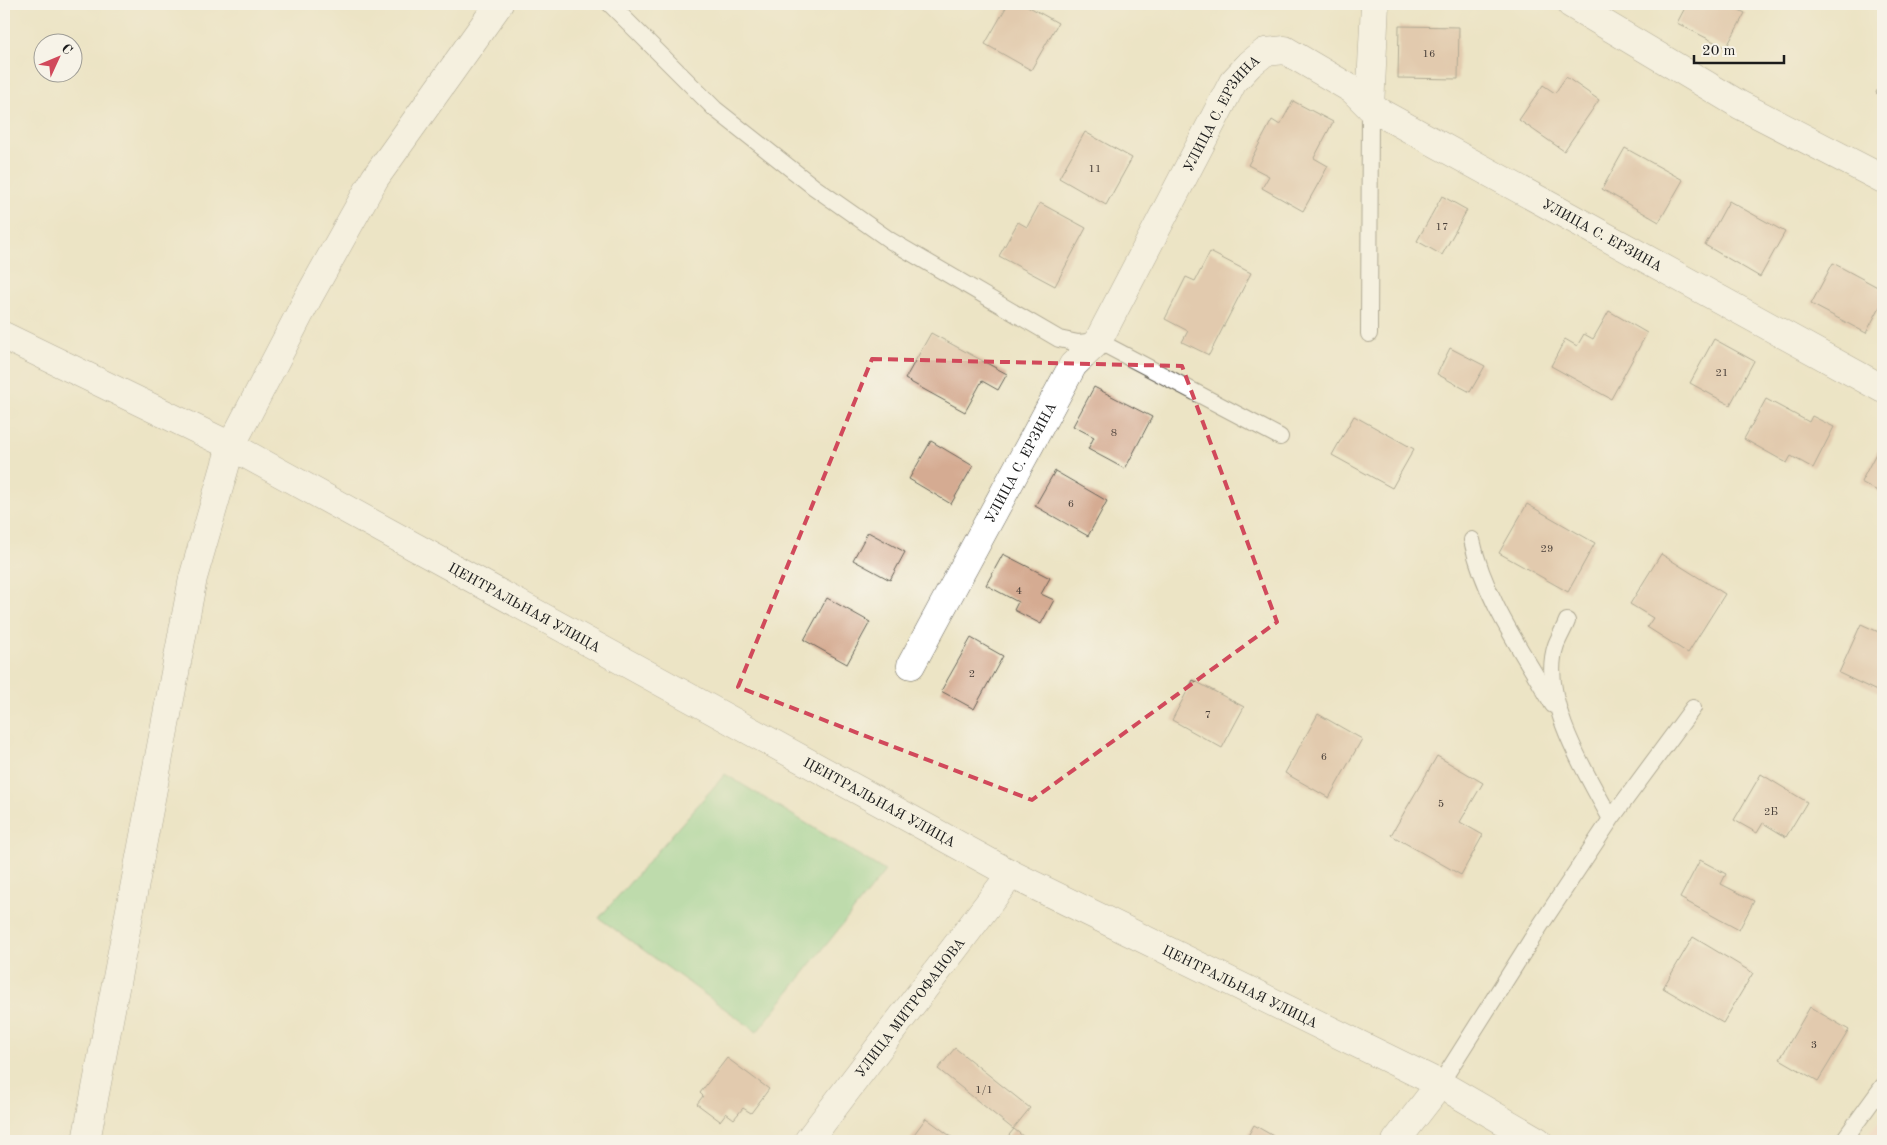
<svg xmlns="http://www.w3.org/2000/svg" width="1887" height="1145" font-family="'Old Standard TT',serif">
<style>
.built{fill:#f7d1c7}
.green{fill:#85d18f;stroke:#507656}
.building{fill:#d5ab92}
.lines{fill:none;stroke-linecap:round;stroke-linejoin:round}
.service-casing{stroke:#656257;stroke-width:18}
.minor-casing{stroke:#656257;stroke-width:29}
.tertiary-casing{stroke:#656257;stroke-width:29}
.secondary-casing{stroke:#656257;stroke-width:29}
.service{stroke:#fff;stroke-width:16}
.minor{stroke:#fff;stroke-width:28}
.tertiary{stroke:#fff;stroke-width:28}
.secondary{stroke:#fff;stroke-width:28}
.marked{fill:none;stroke:#d1495b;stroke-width:4;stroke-dasharray:10 6;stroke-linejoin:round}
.labels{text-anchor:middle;stroke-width:4;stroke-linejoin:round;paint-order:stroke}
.number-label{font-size:11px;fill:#4a403a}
.street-label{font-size:14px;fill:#1c1c1c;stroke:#f7f3e8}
</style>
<rect width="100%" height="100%" fill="#f7f3e8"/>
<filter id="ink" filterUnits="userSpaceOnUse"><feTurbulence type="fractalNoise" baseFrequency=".02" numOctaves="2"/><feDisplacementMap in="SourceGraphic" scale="10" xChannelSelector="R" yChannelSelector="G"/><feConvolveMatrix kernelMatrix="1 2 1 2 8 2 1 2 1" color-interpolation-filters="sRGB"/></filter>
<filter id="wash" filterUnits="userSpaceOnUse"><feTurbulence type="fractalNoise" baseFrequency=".0096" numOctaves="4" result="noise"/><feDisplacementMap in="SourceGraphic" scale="20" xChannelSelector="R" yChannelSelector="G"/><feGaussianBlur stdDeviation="1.12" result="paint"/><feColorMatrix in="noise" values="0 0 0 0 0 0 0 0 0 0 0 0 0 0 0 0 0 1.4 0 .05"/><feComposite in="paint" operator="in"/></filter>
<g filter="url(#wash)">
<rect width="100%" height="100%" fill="#ece4c5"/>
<path class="built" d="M1883 1116V1141H1864Z"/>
<path class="green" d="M725 774 885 871 757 1032 599 918Z"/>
<g id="blocks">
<path class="building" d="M1008 4H1024L1058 23 1031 70 985 44Z
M1687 4H1728L1745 13 1726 48 1677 23Z
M1399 26 1459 27 1458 79 1398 78Z
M1566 77 1599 100 1564 151 1519 120 1543 85 1555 93Z
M1883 77V97L1876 93Z
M1293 101 1333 122 1314 158 1328 166 1303 211 1262 188 1269 176 1248 165 1272 120 1280 125Z
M1085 132 1132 158 1106 205 1059 178Z
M1625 148 1683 180 1659 222 1602 189Z
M1442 196 1467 210 1442 255 1417 241Z
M1729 201 1785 232 1760 277 1705 245Z
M1040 203 1086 228 1055 286 999 256 1018 222 1027 227Z
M1210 252 1251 273 1209 355 1182 342 1188 331 1165 319 1186 277 1195 281Z
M1833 263 1883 290V301L1866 333 1811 304Z
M1609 311 1647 333 1611 399 1551 366 1565 339 1577 346 1584 334 1593 339Z
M931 333 1007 374 998 390 982 381 965 412 905 379Z
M1714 339 1754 361 1730 405 1690 383Z
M1450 348 1485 366 1470 392 1437 374Z
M1094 387 1152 417 1125 469 1088 449 1094 437 1073 426Z
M1766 399 1809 422 1812 416 1834 427 1813 468 1791 456 1787 463 1744 439Z
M1354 416 1414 449 1392 488 1332 455Z
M1883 440V494L1861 482Z
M931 441 973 466 951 504 909 479Z
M1055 471 1107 501 1088 536 1035 506Z
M1527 504 1595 543 1568 592 1499 553Z
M868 532 905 552 890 580 853 560Z
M1003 554 1050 578 1041 594 1054 600 1041 624 1014 610 1018 602 986 585Z
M1661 554 1725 594 1688 653 1647 627 1653 618 1630 604Z
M827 598 870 622 847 664 804 640Z
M1861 624 1883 634V694L1839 673Z
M971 638 1003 656 974 709 941 691Z
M1193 680 1244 707 1222 748 1172 720Z
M1318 714 1362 739 1329 798 1285 773Z
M1437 756 1483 783 1460 822 1483 835 1461 875 1391 835Z
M1761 774 1807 802 1786 837 1763 823 1757 833 1734 820Z
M1700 860 1726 874 1721 884 1754 901 1739 930 1680 898Z
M1693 937 1753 973 1723 1023 1663 988Z
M1810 1007 1849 1030 1818 1081 1780 1059Z
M955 1048 1030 1108 1013 1129 938 1069Z
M727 1058 769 1089 751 1113 743 1108 734 1119 726 1113 720 1121 697 1104 703 1096 700 1093Z
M926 1118 957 1141H909Z
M1254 1125 1282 1141H1245Z
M1014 1129 1029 1141H1004Z"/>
</g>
</g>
<g filter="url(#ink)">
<use href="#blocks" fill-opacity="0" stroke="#656257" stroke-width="1"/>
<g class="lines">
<defs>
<path id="service" d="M610 4 715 109 814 187 891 241 1059 339 1078 343 1098 341 1280 437
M1369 334 1370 107
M1472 540C1484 598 1524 654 1553 705
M1567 621C1564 629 1559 637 1556 645 1538 697 1587 775 1611 819
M1440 1084 1540 926 1611 819 1693 708
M1843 1141 1883 1086"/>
<g id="minor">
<path d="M1571 4 1740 105 1883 179"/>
<path d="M1370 107 1375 4"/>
<path id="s1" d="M231 446 1011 874 1440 1084 1538 1141"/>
<path id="s2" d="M911 665 1073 365 1098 341 1233 82 1250 64 1265 52 1285 50 1353 90 1370 107 1883 389"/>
<path id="s3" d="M808 1141 1011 874"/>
<path d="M1396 1141 1440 1084"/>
</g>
<path id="tertiary" d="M231 446 308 298 375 178 499 4"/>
<path id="secondary" d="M4 336 231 446 193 578 86 1141"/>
</defs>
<use href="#service" class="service-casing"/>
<use href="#minor" class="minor-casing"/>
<use href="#tertiary" class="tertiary-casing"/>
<use href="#secondary" class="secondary-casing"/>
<use href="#service" class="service"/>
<use href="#minor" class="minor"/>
<use href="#tertiary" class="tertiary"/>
<use href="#secondary" class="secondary"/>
</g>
</g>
<path d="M0 0H1887V1145H0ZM872 359 1182 366 1277 622 1032 800 738 687Z" fill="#ece4c5" fill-opacity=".55" fill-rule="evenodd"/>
<path class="marked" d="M872 359 1182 366 1277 622 1032 800 738 687Z"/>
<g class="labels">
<g class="number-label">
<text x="1429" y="57">16</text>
<text x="1095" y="172">11</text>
<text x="1442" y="230">17</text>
<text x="1722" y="376">21</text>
<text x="1114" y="436">8</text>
<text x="1071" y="507">6</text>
<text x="1547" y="552">29</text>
<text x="1019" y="594">4</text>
<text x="972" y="677">2</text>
<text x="1208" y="718">7</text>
<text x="1324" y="760">6</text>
<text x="1441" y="807">5</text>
<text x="1771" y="815">2Б</text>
<text x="1814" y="1048">3</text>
<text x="984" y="1093">1/1</text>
</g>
<g class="street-label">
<text dy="5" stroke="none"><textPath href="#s2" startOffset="635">УЛИЦА С. ЕРЗИНА</textPath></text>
<text dy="5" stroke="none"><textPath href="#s2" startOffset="1100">УЛИЦА С. ЕРЗИНА</textPath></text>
<text dy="5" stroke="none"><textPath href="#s2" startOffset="230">УЛИЦА С. ЕРЗИНА</textPath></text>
<text dy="5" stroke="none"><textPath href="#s1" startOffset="335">ЦЕНТРАЛЬНАЯ УЛИЦА</textPath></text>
<text dy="5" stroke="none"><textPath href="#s1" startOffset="740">ЦЕНТРАЛЬНАЯ УЛИЦА</textPath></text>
<text dy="5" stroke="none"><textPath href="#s1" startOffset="1145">ЦЕНТРАЛЬНАЯ УЛИЦА</textPath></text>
<text dy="5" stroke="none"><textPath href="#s3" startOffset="168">УЛИЦА МИТРОФАНОВА</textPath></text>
</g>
</g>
<rect width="1887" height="1145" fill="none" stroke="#f7f3e8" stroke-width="20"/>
<g transform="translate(58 58) rotate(46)"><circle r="24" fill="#f7f3e8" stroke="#9f9d96"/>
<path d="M0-4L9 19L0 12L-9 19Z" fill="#d1495b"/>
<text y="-8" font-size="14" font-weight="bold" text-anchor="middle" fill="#1c1c1c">С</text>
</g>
<path d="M1694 55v8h90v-8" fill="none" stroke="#1c1c1c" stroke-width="2.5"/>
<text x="1702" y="55" font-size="15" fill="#1c1c1c" stroke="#f7f3e8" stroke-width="4" paint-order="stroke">20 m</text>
</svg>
